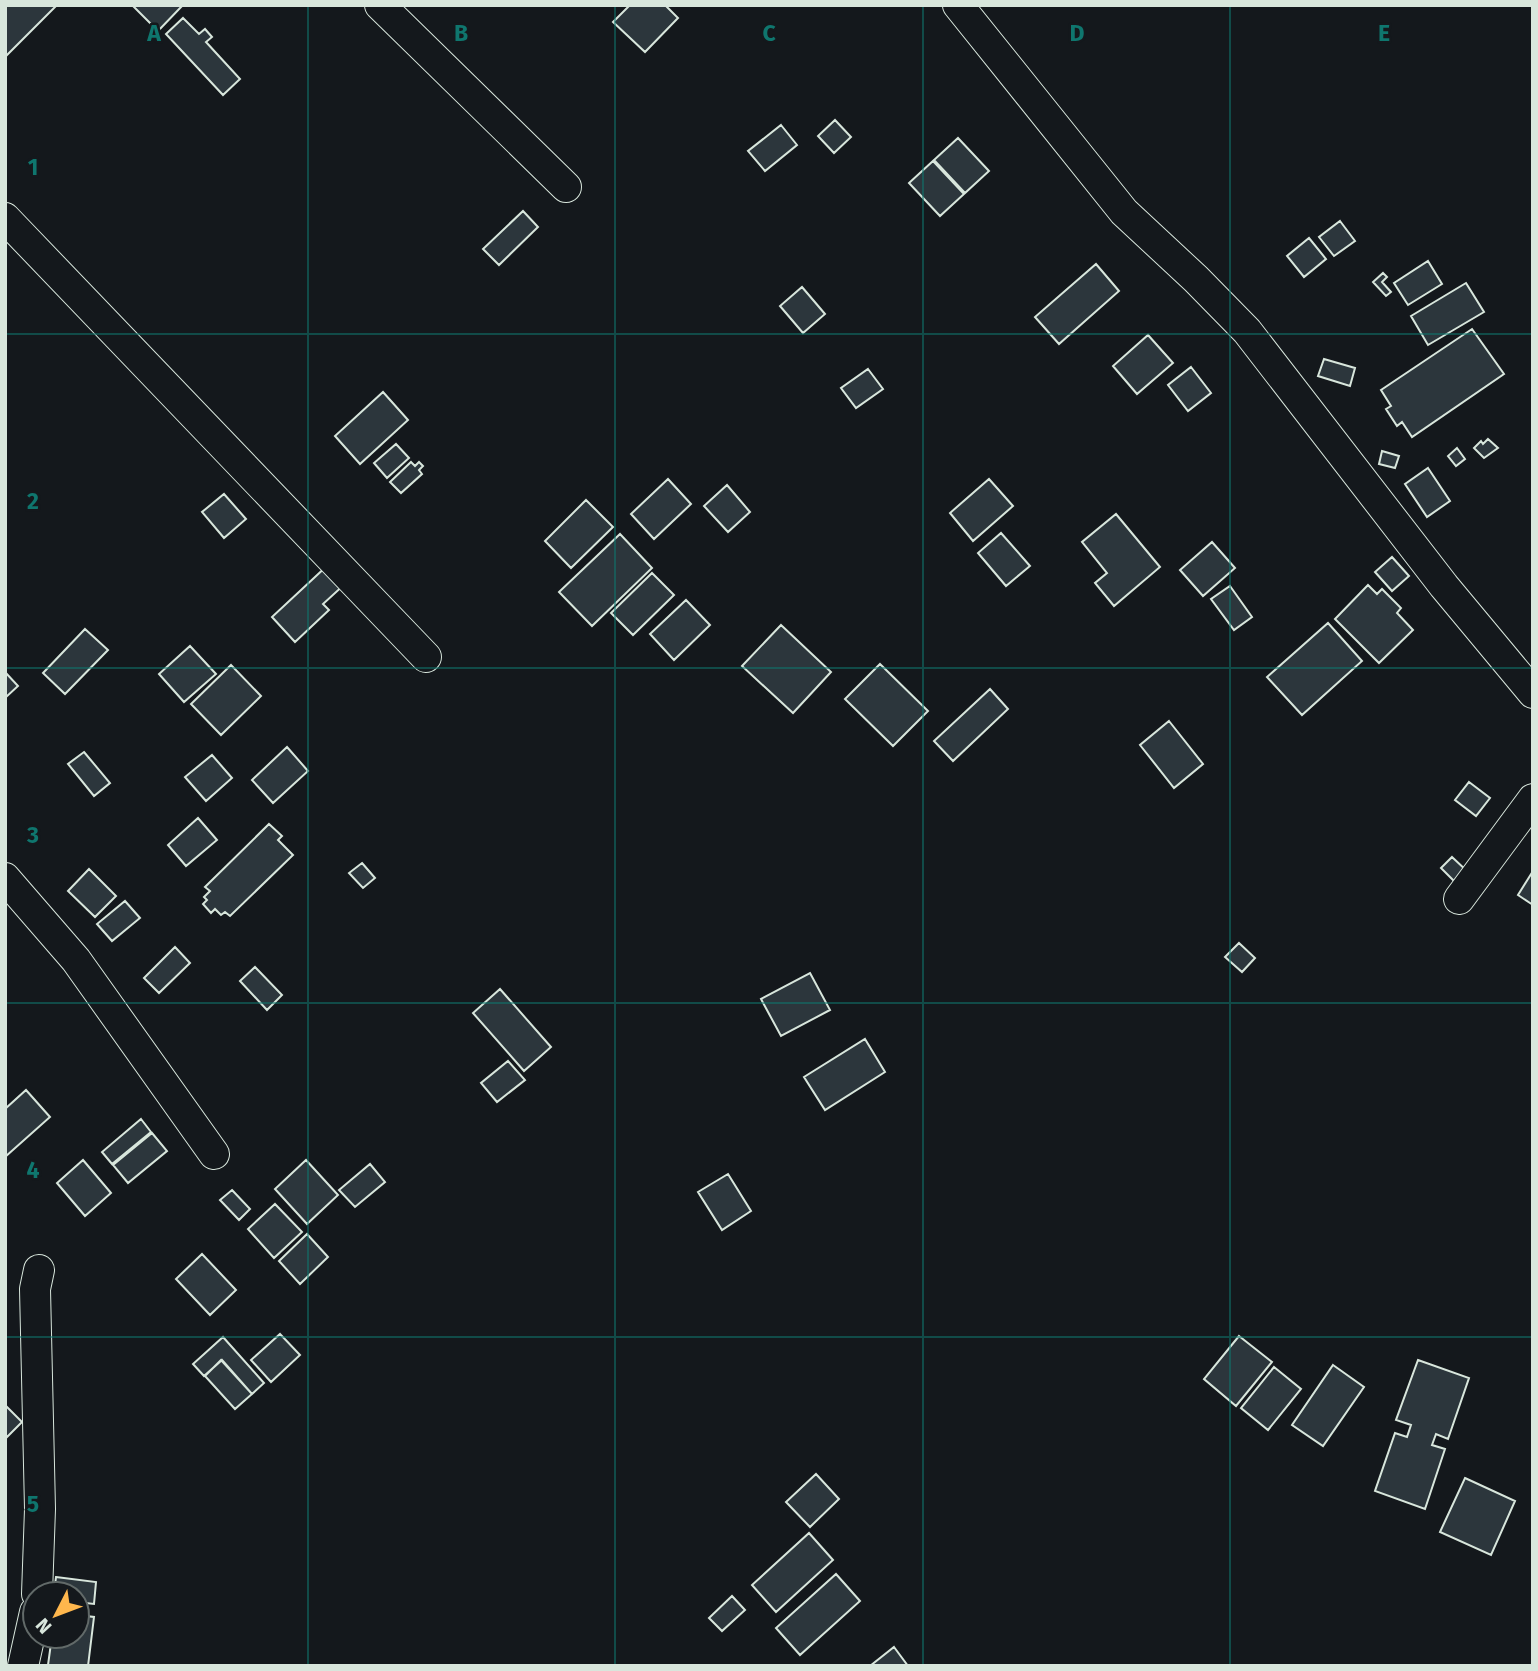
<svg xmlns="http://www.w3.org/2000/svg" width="1538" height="1671" font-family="'Fira Sans',sans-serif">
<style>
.building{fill:#2c363c;stroke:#d8e6dc;stroke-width:2}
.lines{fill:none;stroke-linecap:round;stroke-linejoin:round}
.minor-casing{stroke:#d8e6dc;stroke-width:32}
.minor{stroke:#14181c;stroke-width:30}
.grid{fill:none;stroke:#0f766e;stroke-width:2;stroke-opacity:0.55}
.grid-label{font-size:23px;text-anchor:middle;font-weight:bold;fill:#0f766e;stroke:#14181c;stroke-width:5;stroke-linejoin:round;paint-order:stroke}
</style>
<rect width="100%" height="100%" fill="#14181c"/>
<path class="building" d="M5 5H57L5 57Z
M132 5H183L158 31Z
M630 5H665L678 18 645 52 613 22Z
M183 18 199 34 205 29 212 37 206 42 240 79 223 95 166 34Z
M835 120 851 137 834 153 818 136Z
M781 125 797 145 765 171 748 151Z
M958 138 989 171 965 193 934 160Z
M933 161 964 194 940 216 909 183Z
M523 211 538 227 499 265 483 249Z
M1340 221 1355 241 1334 256 1319 237Z
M1309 238 1326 259 1304 277 1287 256Z
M1428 261 1442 284 1408 305 1394 283Z
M1096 264 1119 291 1059 344 1035 317Z
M1383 273 1387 277 1382 282 1391 292 1386 296 1373 282Z
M1466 283 1484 312 1428 345 1411 316Z
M802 287 825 314 803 333 780 306Z
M1472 329 1504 374 1412 437 1402 422 1397 426 1386 409 1391 406 1381 390Z
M1148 335 1173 363 1137 394 1113 366Z
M1324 359 1355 368 1350 386 1318 376Z
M1191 367 1211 393 1188 411 1168 385Z
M868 369 883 389 856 408 841 388Z
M383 392 408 420 360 464 335 436Z
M1488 439 1498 448 1484 458 1474 448 1481 441 1483 444Z
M396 444 409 458 387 478 374 463Z
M1457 448 1465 459 1456 466 1448 456Z
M1382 451 1399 456 1395 468 1379 464Z
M411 462 415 466 419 462 423 466 419 470 422 474 401 493 390 482Z
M1428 468 1450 501 1427 517 1405 484Z
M668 479 691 504 654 539 631 514Z
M989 479 1013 506 973 541 950 513Z
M727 485 750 512 728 532 704 506Z
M224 494 246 519 224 538 202 512Z
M586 500 613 527 571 568 545 541Z
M1116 514 1160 567 1114 606 1095 583 1107 573 1082 542Z
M1001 533 1030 566 1006 586 978 553Z
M620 534 652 568 592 626 559 592Z
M1212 542 1235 568 1203 596 1180 570Z
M1392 557 1409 576 1392 591 1375 572Z
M329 564 346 583 323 604 329 610 295 642 272 617Z
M652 573 674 595 633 635 611 613Z
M1368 585 1377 594 1382 589 1401 608 1397 613 1413 630 1379 663 1335 619Z
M1230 586 1252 617 1234 630 1211 599Z
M686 600 710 625 674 660 650 634Z
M1328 623 1362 661 1302 715 1267 677Z
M781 625 831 672 793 713 742 666Z
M85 629 108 650 65 694 43 673Z
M190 646 216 674 184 702 159 674Z
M880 664 928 711 893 746 845 699Z
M231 665 261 696 221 735 191 704Z
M5 672 18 686 5 698Z
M990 689 1008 709 953 761 934 741Z
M1169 721 1203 764 1174 788 1140 745Z
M287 747 308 771 273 803 252 780Z
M84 752 110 783 94 796 68 764Z
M212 755 232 778 206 801 185 777Z
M1469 782 1490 798 1476 816 1455 800Z
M198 818 217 840 186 866 168 845Z
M269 824 282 836 278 840 293 855 230 916 225 912 221 915 215 909 211 913 203 904 207 900 204 897 210 891 205 887Z
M1452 857 1468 872 1457 884 1441 868Z
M362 863 375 878 363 888 349 873Z
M89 869 116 896 95 917 68 891Z
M1533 871V905L1518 895Z
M125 901 140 918 112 941 97 924Z
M1239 943 1255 958 1242 972 1225 957Z
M175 947 190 963 159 993 144 978Z
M255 967 282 995 267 1010 240 981Z
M810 973 830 1010 781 1036 761 999Z
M500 989 551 1047 524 1071 473 1013Z
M865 1039 885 1072 825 1110 804 1077Z
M508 1061 525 1080 497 1102 481 1083Z
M26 1090 50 1117 5 1157V1109Z
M141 1119 151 1132 112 1164 102 1152Z
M152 1133 167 1151 128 1183 113 1165Z
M83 1160 111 1193 85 1216 57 1183Z
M306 1160 338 1195 307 1224 275 1189Z
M370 1164 385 1182 355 1207 339 1190Z
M728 1174 751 1211 722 1230 698 1192Z
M232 1190 250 1209 239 1220 220 1200Z
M275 1204 302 1232 274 1258 248 1229Z
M307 1234 328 1257 300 1284 279 1261Z
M202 1254 236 1290 210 1315 176 1279Z
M280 1334 300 1355 271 1382 251 1360Z
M1239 1336 1272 1362 1236 1406 1204 1379Z
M223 1337 264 1383 252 1394 222 1360 204 1376 193 1364Z
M221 1360 252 1394 235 1409 205 1376Z
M1418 1360 1469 1378 1448 1439 1436 1434 1432 1445 1445 1449 1425 1509 1375 1491 1395 1433 1407 1437 1411 1425 1396 1420Z
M1333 1365 1364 1387 1323 1446 1292 1425Z
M1274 1367 1301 1389 1268 1430 1241 1408Z
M5 1405 22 1422 7 1437 5 1435Z
M816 1474 839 1499 810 1527 786 1502Z
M1465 1478 1515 1501 1491 1555 1440 1532Z
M809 1533 833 1560 776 1612 752 1585Z
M836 1574 860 1601 800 1655 776 1628Z
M56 1577 96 1582 94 1604 77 1602V1594H54Z
M732 1596 745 1610 722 1631 709 1618Z
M77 1615 94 1617 88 1666 48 1665 52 1636H77Z
M894 1647 908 1666H870Z"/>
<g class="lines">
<defs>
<path id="minor" d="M380 5 566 187
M958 5 1124 212 1196 279 1247 331 1444 586 1533 693
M5 218 426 657
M5 878 76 960 214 1154
M1459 899 1533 799
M37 1594 40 1509 35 1289 39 1270
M23 1666 35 1612"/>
</defs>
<use href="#minor" class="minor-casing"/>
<use href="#minor" class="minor"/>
</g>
<path class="grid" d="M308 5V1666M615 5V1666M923 5V1666M1230 5V1666M5 334H1533M5 668H1533M5 1003H1533M5 1337H1533"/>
<g class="grid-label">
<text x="154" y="41">A</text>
<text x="461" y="41">B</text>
<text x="769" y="41">C</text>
<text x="1077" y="41">D</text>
<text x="1384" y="41">E</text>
<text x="33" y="175">1</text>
<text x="33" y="509">2</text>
<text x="33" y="843">3</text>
<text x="33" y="1178">4</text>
<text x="33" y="1512">5</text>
</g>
<rect width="1538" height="1671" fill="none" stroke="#d8e6dc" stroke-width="14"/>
<g transform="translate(56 1615) rotate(228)"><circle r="33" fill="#14181c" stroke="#626a69" stroke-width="2"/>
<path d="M0-5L12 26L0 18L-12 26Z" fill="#ffb74d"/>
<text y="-10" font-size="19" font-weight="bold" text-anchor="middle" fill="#d8e6dc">N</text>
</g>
</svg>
